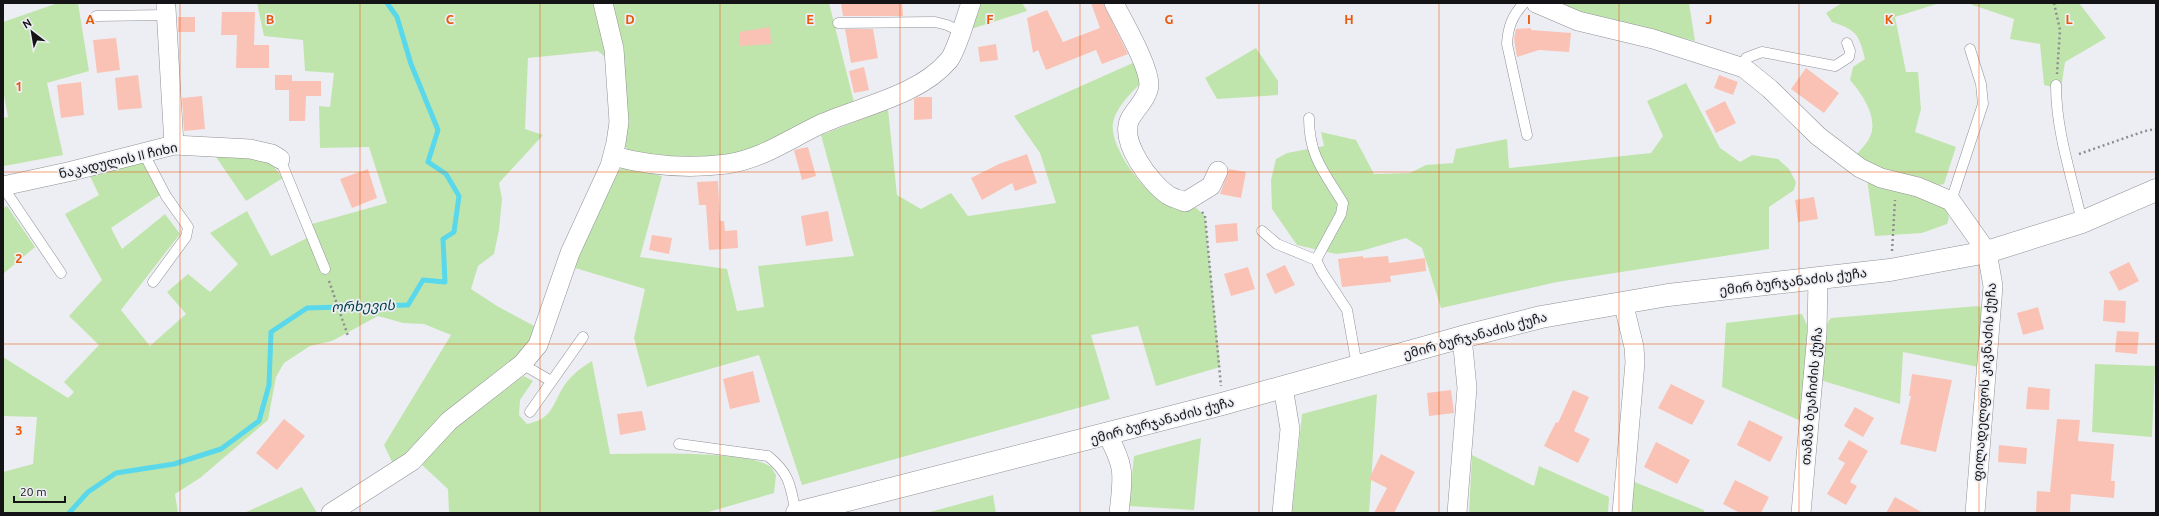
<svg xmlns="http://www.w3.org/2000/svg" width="2159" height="516" font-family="Ubuntu,'Noto Sans Georgian',sans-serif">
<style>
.green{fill:#c0e5ac}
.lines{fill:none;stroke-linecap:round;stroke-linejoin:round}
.stream{stroke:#59d8eb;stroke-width:5}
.building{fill:#fac2b4}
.service-casing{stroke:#909196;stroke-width:11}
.minor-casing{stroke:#909196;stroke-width:20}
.tertiary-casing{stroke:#909196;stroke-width:23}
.path{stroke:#8d8e92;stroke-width:2.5;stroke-dasharray:2 3;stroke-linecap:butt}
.service{stroke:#fff;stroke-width:10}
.minor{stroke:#fff;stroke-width:19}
.tertiary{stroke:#fff;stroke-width:22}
.grid{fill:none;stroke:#e8590c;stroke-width:1;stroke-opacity:0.55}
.labels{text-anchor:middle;stroke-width:3.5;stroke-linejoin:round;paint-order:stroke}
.street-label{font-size:13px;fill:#141416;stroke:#edeef4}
.water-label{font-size:14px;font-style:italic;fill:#024048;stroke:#edeef4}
.grid-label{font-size:13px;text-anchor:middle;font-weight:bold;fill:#e8590c;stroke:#edeef4;stroke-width:3.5;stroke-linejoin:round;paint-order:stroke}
</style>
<rect width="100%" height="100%" fill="#edeef4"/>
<path class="green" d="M58 3H78L89 71 47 83 63 155 4 166 3 118 8 117 3 90V22Z
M257 3H597L609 60 598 51 528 58 525 129 543 135 499 183 502 199 499 230 494 254 478 266 471 289 497 306 540 329 516 361 394 466 384 445 451 335 424 324 403 323 378 316 332 341 310 346 284 363 276 377 268 420 200 478 175 494 178 513H3V472L33 464 37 417 3 416V357L68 398 74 392 64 382 99 345 69 316 102 280 65 214 99 195 89 174 138 159 143 163 160 195 111 228 122 249 165 214 180 234 121 310 150 346 186 314 167 292 188 274 210 292 238 264 210 233 247 211 271 256 315 234 312 224 387 203 369 147 320 148 319 106 330 107 334 73 305 71 303 40 264 36Z
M610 3H829L855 106 760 150 721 156 646 157 631 154 623 144Z
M978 3H1022L1027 11 968 30Z
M1549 3H1689L1695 41 1568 11Z
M1842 3H1940L1895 17 1906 72H1918L1921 109 1915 132 1956 147 1944 184 1934 186 1853 159C1858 152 1865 146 1869 139 1880 119 1862 94 1850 80L1853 67 1865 59C1859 35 1857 30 1832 22L1826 13Z
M1967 3H2079L2106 38 2065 62 2061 89 2044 85 2040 44 2010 39 2014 19Z
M1256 48 1278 81V95L1217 99 1205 78Z
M1135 62 1140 84C1130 94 1118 106 1114 119 1106 140 1137 183 1154 195 1163 201 1175 205 1184 210L1195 207 1205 216 1220 367 1156 386 1138 326 1091 335 1110 399 802 485 759 355 647 387 634 338 645 289 575 268 582 243 613 175 622 168 662 176 640 257 727 269 737 311 764 307 758 266 854 256 821 135 888 109 897 195 921 209 951 193 968 216 1056 203 1040 153 1014 116Z
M1686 83 1720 148 1740 162 1752 155 1778 159 1789 169 1796 182 1794 190 1769 207V249L1557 282 1441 308 1422 248 1406 238 1361 251 1336 254 1297 245 1272 209 1271 180 1276 159 1287 153 1324 146 1321 132 1356 140 1374 174 1410 173 1426 165 1453 163 1456 149 1507 139 1509 168 1651 153 1663 136 1647 101Z
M212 151 250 155 271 163 283 178 246 201Z
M1867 179 1913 192 1946 208 1949 218 1947 224 1922 233 1875 236Z
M7 206 35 247 3 274V208Z
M1978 306 1984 309 1978 367 1903 352 1900 404 1820 380C1822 365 1821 328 1831 318Z
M1802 314 1809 329 1801 421 1722 387 1726 323Z
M592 361 610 454C640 454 750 450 771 467 773 469 774 473 776 475L774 493 705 513H449L448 489 421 464 465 416 524 376 533 381 520 400 519 415 527 424C551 419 552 407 562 389 569 377 580 368 592 361Z
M2095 364 2155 366 2152 437 2092 432Z
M1377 394 1369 513H1292L1302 414Z
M1201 438 1194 510 1129 506 1134 456Z
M1472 455 1534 486 1539 466 1609 497 1608 513H1469Z
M1632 481 1704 510V513H1630Z
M302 487 317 513H244Z
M993 495 996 513H926Z"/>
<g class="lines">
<path class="stream" d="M69 513 88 492 116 473 174 464 221 449 259 421 269 385 271 332 307 308 408 305 423 280 445 282 443 239 454 232 459 196 446 174 428 162 438 130 411 64 397 17 387 3"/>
</g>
<path class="building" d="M841 3H902L903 16H843Z
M1091 3H1103L1128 54 1102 64 1096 50 1046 70 1038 50 1033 53 1027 18 1047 10 1063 42 1100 28Z
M222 12H255L254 45H269V68H236L237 35H221Z
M178 17H195V32H178Z
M770 27 771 44 740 46 739 32Z
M1531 28V30L1571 33 1569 52 1539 50 1517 57 1514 39 1516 29Z
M845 29H873L878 58 851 63Z
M116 38 120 70 97 73 93 40Z
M996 44 998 60 980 62 978 47Z
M864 67 869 90 854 93 849 71Z
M1806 68 1839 93 1824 113 1791 89Z
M138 75 142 108 118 110 115 78Z
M275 75H292V81H321V96H306L305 121H289V90H275Z
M1719 75 1738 82 1733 95 1714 88Z
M81 82 84 115 61 118 57 85Z
M202 96 205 129 184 131 182 98Z
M918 97H932V119L914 120V99Z
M1725 101 1736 123 1716 133 1705 111Z
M808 147 816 176 802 180 794 150Z
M1027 154 1037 183 1015 191 1012 183 982 200 971 178 999 164Z
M368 169 377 198 352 208 340 179Z
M1229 169 1246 172 1241 198 1220 194Z
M718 181 720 221H724L725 231 737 230 738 248 709 250 706 205H699L697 182Z
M1814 197 1818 219 1798 222 1795 200Z
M828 211 833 241 806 246 801 216Z
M1237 223 1238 241 1216 243 1215 225Z
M652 235 672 238 669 254 649 250Z
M1363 256V258L1388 256 1389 263 1425 258 1426 271 1390 276 1391 282 1342 287 1338 259Z
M2129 262 2139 281 2119 291 2109 272Z
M1285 265 1295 285 1275 294 1266 274Z
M1248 267 1255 289 1231 296 1224 274Z
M2104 300 2126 301 2125 323 2103 321Z
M2038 307 2044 329 2023 335 2017 313Z
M2117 331 2139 332 2137 354 2115 352Z
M753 371 760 402 730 409 723 379Z
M1912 374 1952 380 1936 452 1900 444 1911 396H1909Z
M1671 384 1705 401 1692 425 1658 408Z
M2028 387 2050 389 2049 410 2026 409Z
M1451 390 1454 413 1429 416 1427 393Z
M1573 390 1589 397 1574 431 1590 439 1578 463 1544 446 1556 422 1558 423Z
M1855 407 1874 418 1863 437 1844 426Z
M642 411 646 430 620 435 617 414Z
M284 419 305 436 277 470 256 453Z
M2057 419 2080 420 2078 441 2114 444 2111 481H2115L2114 498 2071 494 2070 513H2036L2037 491 2050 492Z
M1749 420 1783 437 1770 462 1737 445Z
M1849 440 1868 451 1850 482 1857 486 1846 505 1827 494 1845 463 1838 459Z
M1656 442 1690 460 1677 484 1644 467Z
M1999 445 2027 448 2026 464 1998 462Z
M1381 454 1415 472 1394 513H1374L1387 488 1369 479Z
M1735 480 1769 497 1761 513H1740L1723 504Z
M1895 497 1923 513H1886Z"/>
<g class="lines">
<defs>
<path id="service" d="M1524 3C1512 16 1508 27 1507 44L1527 135
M96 16 166 15
M838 23 935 22 947 25 960 31
M1744 68 1746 58 1762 52 1835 66 1849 57 1850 51 1847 43
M2056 85C2056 132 2072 177 2082 222
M1309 118C1309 156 1324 172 1343 203L1341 214 1316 260 1322 272 1347 310 1357 366
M143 152 166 196 188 227 186 237 153 282
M280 159 325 269
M3 187 61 273
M1951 201 1983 104 1981 84 1970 49
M1262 231 1277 244 1316 260
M522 364 551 381
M530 412 583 337
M679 444 768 456C791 475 790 486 796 513"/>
<path id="minor" d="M1114 3C1123 22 1149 65 1149 85 1148 98 1136 108 1130 119 1119 141 1150 183 1168 195 1172 198 1179 199 1185 202L1211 186 1218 171
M1536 3 1578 21 1653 39 1744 68 1770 89 1818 136 1860 168 1881 178 1918 187 1951 201 1987 252 1993 286 1975 513
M166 8 174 145
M613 156C650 166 688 169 727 164 762 159 789 139 821 124 862 106 920 95 949 60 957 50 966 16 971 3
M3 186 72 171 174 145 250 149 272 154 280 159
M1107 434C1126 468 1123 476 1119 513
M331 513 412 461 449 421 522 364 538 345 570 253 610 166 616 143 619 122 614 49 603 3
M1282 513 1290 429 1283 387
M1457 513 1467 388 1462 337
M1622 513 1635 362 1634 347 1623 302
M1801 513 1817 333 1818 278"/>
<path id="tertiary" d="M797 513 1222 404 1462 337 1541 317 1668 295 1890 270 1987 252 2082 222 2156 190"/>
</defs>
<use href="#service" class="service-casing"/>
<use href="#minor" class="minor-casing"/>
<use href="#tertiary" class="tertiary-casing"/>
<path class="path" d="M2054 3 2060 30 2057 74
M2079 154 2145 131 2156 129
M1202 212 1205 216 1221 386
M1892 251 1895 200
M329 281 348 336"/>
<use href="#service" class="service"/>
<use href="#minor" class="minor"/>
<use href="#tertiary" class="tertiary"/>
</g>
<path class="grid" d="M180 3V513M360 3V513M540 3V513M720 3V513M900 3V513M1080 3V513M1259 3V513M1439 3V513M1619 3V513M1799 3V513M1979 3V513M3 172H2156M3 344H2156"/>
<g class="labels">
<g class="street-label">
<text transform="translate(118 160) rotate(-13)" y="5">ნაკადულის II ჩიხი</text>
<text transform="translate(1793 281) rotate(-7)" y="5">ემირ ბურჯანაძის ქუჩა</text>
<text transform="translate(1475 335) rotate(-15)" y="5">ემირ ბურჯანაძის ქუჩა</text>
<text transform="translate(1984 382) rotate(-86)" y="5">ფილადელფოს კიკნაძის ქუჩა</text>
<text transform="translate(1811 396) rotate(-85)" y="5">თამაზ ბუაჩიძის ქუჩა</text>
<text transform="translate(1162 420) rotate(-15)" y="5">ემირ ბურჯანაძის ქუჩა</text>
</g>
<g class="water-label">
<text transform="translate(363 306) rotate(-2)" y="5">ორხევის</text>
</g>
</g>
<g class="grid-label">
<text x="90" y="24">A</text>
<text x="270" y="24">B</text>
<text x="450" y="24">C</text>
<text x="630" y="24">D</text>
<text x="810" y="24">E</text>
<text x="990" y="24">F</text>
<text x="1169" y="24">G</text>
<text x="1349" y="24">H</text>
<text x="1529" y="24">I</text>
<text x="1709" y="24">J</text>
<text x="1889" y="24">K</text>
<text x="2069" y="24">L</text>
<text x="19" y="91">1</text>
<text x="19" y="263">2</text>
<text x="19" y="435">3</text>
</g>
<rect width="2159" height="516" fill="none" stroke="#141416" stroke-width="8"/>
<g transform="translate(32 32) rotate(329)" stroke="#edeef4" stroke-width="3" paint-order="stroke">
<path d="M0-3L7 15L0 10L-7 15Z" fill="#141416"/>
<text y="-6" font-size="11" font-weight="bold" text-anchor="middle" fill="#141416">N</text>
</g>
<path d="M14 496v6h51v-6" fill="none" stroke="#141416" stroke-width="2"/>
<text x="20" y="496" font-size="12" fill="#141416" stroke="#edeef4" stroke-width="3" paint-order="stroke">20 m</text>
</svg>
